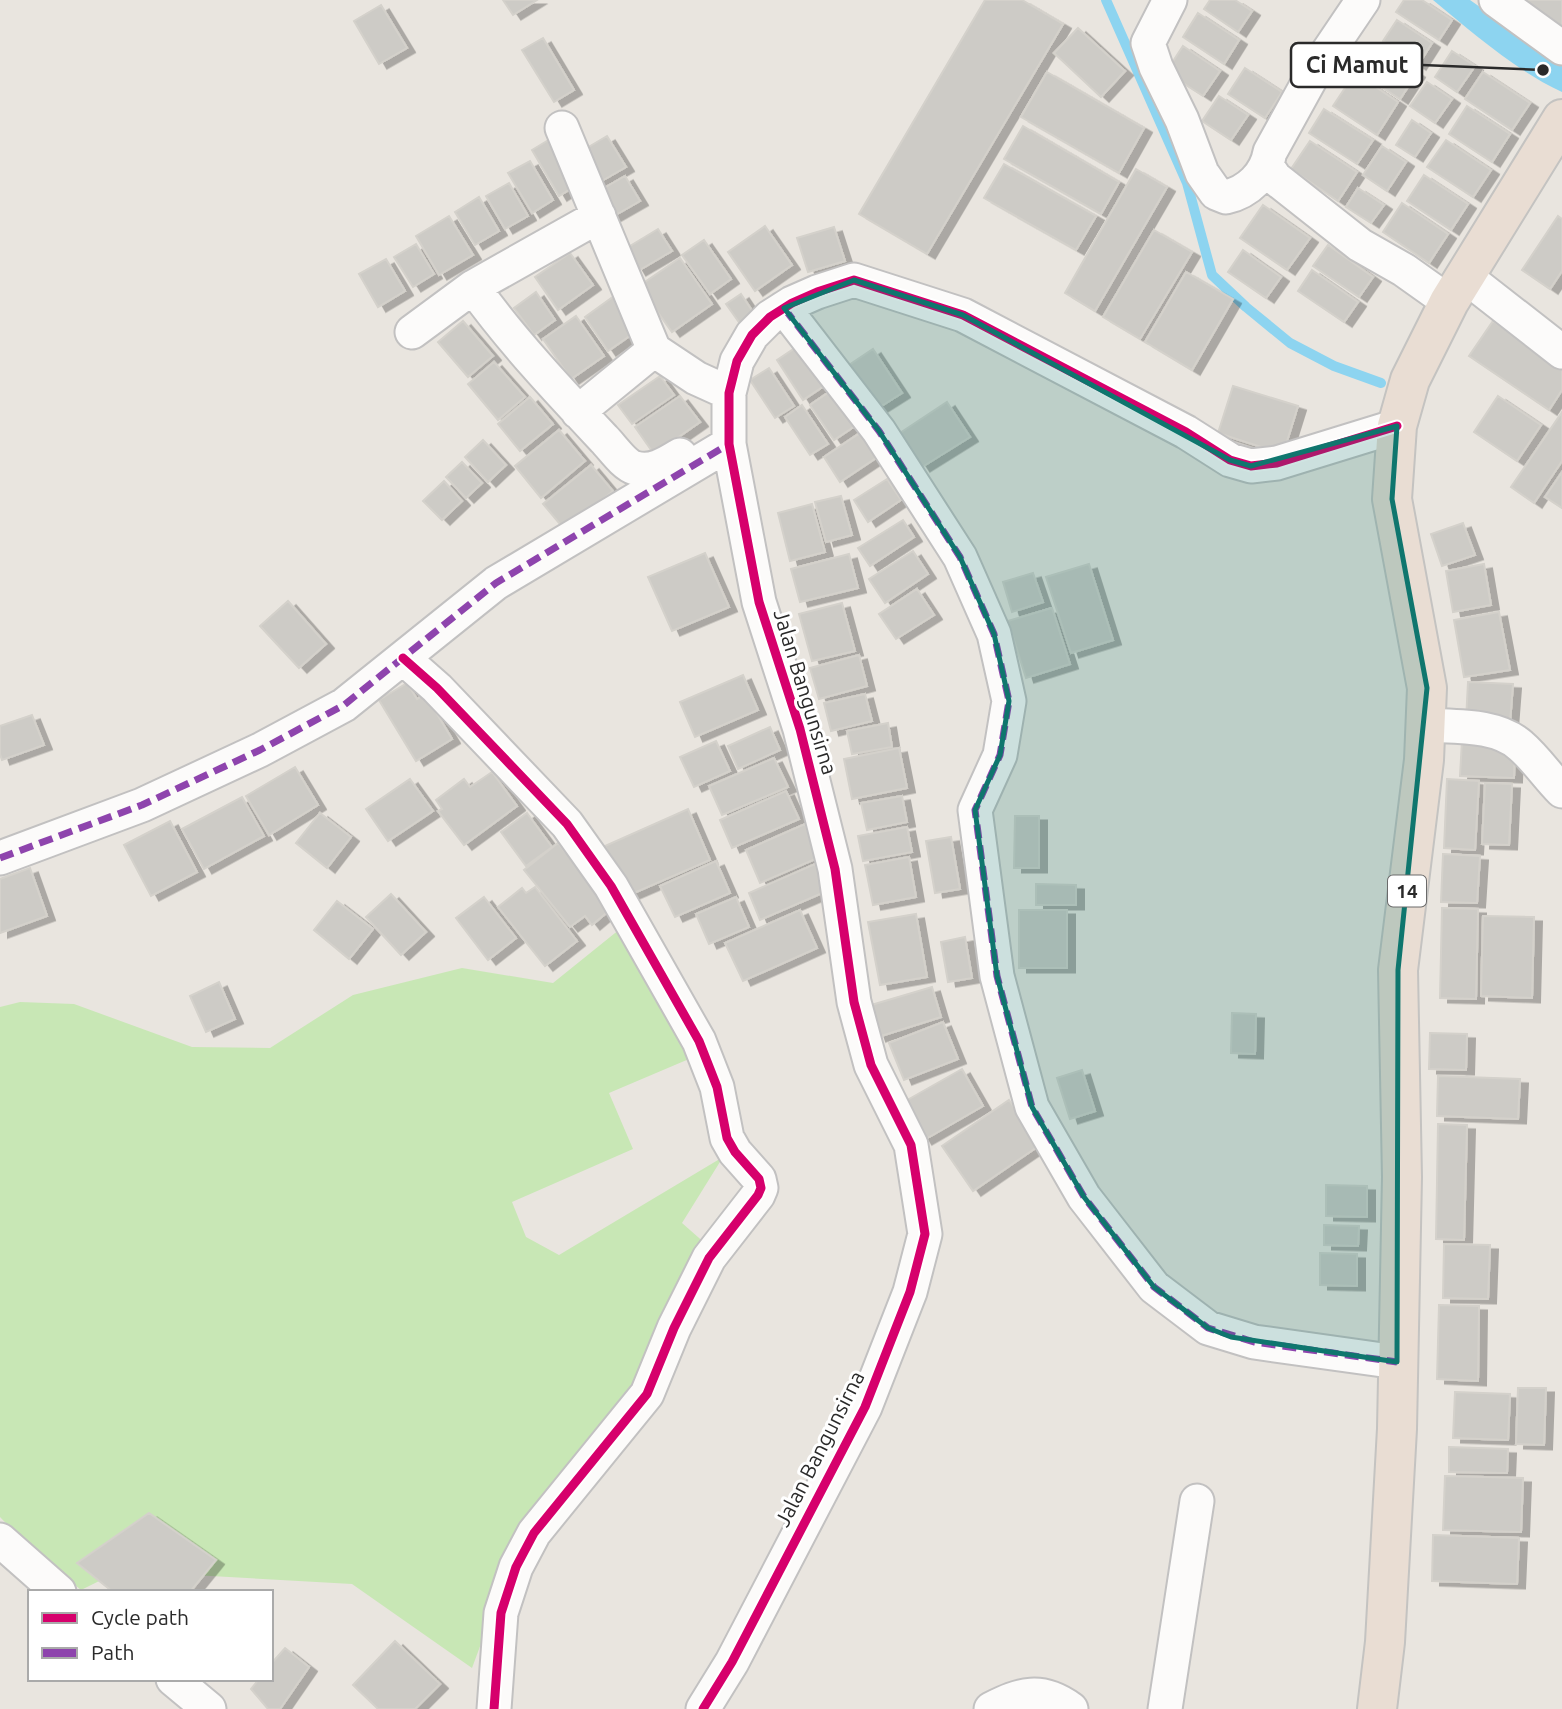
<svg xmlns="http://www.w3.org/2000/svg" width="1562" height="1709" font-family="Ubuntu,sans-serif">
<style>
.green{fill:#c8e7b5}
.water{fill:#8dd4f0}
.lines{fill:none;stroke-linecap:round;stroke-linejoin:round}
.stream{stroke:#8dd4f0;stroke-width:10}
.building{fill:#cdcbc6;stroke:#d4d1cb;stroke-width:2;filter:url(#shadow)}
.minor-casing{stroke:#c2c1c1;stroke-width:37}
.highway-casing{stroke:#c4c3c1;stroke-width:42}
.minor{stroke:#fcfbfa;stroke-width:33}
.highway{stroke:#e9ddd3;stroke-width:38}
.quiet{stroke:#8e44ad;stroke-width:7;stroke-dasharray:14 7;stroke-linecap:butt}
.cycleway-casing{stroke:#fff;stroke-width:13}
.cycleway{stroke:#d6006c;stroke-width:9}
.marked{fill:#0f766e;fill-opacity:0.2;stroke:#0f766e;stroke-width:5;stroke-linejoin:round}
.labels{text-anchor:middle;stroke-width:6;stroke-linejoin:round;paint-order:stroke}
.shield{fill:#fff;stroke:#6a6a6a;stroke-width:2}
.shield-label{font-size:19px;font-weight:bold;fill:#2a2a2a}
.street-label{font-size:21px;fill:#2a2a2a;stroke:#fff}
.leader{fill:none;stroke:#2a2a2a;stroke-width:2.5}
.callout-dot{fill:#2a2a2a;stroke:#fff;stroke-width:2.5}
.callout{fill:#fff;stroke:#2a2a2a;stroke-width:2.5}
.callout-label{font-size:23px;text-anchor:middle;font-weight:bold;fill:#2a2a2a}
</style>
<defs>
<filter id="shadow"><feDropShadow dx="8" dy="4.5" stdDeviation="0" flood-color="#0004"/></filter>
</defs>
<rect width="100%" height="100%" fill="#e9e5df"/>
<path class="green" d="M620 929 689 1059 609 1093 633 1149 512 1202 526 1237 559 1255 723 1157 682 1223 707 1245 636 1384 529 1514 472 1668 352 1584 193 1575 170 1546 81 1590 25 1543 0 1517V1007L20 1002 74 1004 192 1047 270 1048 353 995 462 968 553 983Z"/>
<path class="water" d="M1433 0H1470L1562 65V92C1515 70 1473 33 1433 0Z"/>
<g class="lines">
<path class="stream" d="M1106 0 1187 183 1212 275 1246 307 1290 343 1334 366 1381 383"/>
</g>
<path class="building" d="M503 0H537L513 15Z
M985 0H1022L1063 24 927 254 859 214Z
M1210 0H1235L1252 11 1238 32 1204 9Z
M1404 0H1422L1452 20 1439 40 1396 12Z
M1511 0H1562V30Z
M381 5 407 48 379 64 354 21Z
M1198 13 1239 40 1224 64 1183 37Z
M1397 20 1432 43 1418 65 1383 41Z
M1078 28 1125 71 1101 97 1054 53Z
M543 38 574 90 554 102 522 50Z
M1373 44 1417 73 1400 99 1356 70Z
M1183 46 1220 71 1203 96 1166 72Z
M1452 51 1475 66 1457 92 1435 77Z
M1245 68 1282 92 1265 118 1228 94Z
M1047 72 1144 128 1119 173 1021 117Z
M1483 72 1530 103 1512 130 1465 99Z
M1355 73 1398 102 1377 135 1333 106Z
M1427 82 1452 99 1435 123 1410 106Z
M1219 96 1248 115 1231 140 1202 121Z
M1467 106 1510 134 1492 162 1449 134Z
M1324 109 1373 140 1357 164 1309 133Z
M1412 120 1431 133 1415 157 1396 145Z
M1023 126 1119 182 1101 214 1004 159Z
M555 136 583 181 559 196 532 150Z
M607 136 626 167 593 186 575 155Z
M1446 140 1491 170 1473 197 1427 167Z
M1310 141 1357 172 1338 201 1291 169Z
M1382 146 1406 162 1387 191 1363 175Z
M530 161 553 200 532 213 508 173Z
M1004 164 1096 216 1076 250 984 198Z
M1136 169 1167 187 1095 311 1065 293Z
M1424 175 1468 204 1451 230 1407 201Z
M625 176 640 201 612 217 597 192Z
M509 183 528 216 505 229 486 196Z
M1358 188 1384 205 1371 223 1346 207Z
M479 197 499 231 475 245 455 212Z
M1402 203 1448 234 1429 263 1383 232Z
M1263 205 1310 238 1287 270 1240 238Z
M449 216 473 255 439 275 416 236Z
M1558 216 1562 219V271L1550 289 1522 270Z
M765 226 792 265 755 291 728 252Z
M834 227 845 261 808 272 797 238Z
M658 229 672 251 638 271 625 249Z
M1154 230 1192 252 1140 339 1103 317Z
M704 240 731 279 710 294 682 255Z
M416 244 434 274 413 287 394 257Z
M1328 245 1373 277 1359 297 1313 266Z
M1243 250 1281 277 1266 298 1228 272Z
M570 253 593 285 558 310 535 277Z
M680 258 712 304 672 332 639 286Z
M386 259 405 291 378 307 359 274Z
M1312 270 1358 302 1344 322 1298 291Z
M1186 272 1233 299 1192 370 1145 342Z
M536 292 555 320 534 335 514 308Z
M617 294 641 328 608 351 585 317Z
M741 294 755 315 741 325 726 304Z
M576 316 604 356 571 379 543 339Z
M463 321 493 356 468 377 438 342Z
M1493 321 1562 368V390L1549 410 1469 356Z
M801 344 827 384 803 400 777 360Z
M873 349 902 393 872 412 843 369Z
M494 362 525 397 498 420 468 384Z
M769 368 794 406 775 418 750 380Z
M660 376 674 395 632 424 618 405Z
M1233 386 1298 406 1283 454 1218 433Z
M832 390 855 426 834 440 810 405Z
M680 396 700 422 654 454 635 427Z
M1498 396 1541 425 1517 461 1474 432Z
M530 397 553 424 520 451 498 424Z
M947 402 970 437 922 467 900 433Z
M802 405 828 444 810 455 785 417Z
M1562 412V461L1534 503 1511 487Z
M559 430 585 461 541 498 515 466Z
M863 431 879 456 840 482 824 457Z
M483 440 506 465 488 482 465 457Z
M462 462 482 483 466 498 446 477Z
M591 465 613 491 565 530 543 504Z
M1562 472V508L1545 497Z
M887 479 901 500 868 522 854 500Z
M444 481 462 501 442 520 423 501Z
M841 496 852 535 826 542 815 502Z
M812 504 825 552 790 561 778 513Z
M903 520 914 537 870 566 858 548Z
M1463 523 1475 555 1442 566 1431 534Z
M913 551 928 574 885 603 869 579Z
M705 553 729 607 672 631 648 577Z
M849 554 858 588 800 602 791 569Z
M1089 564 1113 640 1071 653 1046 577Z
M1484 564 1491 605 1453 612 1446 571Z
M1033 573 1043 602 1012 612 1003 582Z
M917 589 934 615 896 639 879 614Z
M288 601 326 644 299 668 260 626Z
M842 603 855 651 812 661 799 614Z
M1052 608 1070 664 1026 678 1008 621Z
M1499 612 1510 670 1464 677 1454 620Z
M859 655 867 686 819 699 810 668Z
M743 675 758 710 695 737 680 702Z
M1468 682 1513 684 1510 723 1466 721Z
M407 683 417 699 425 694 452 739 416 761 379 700Z
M865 694 872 721 831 731 824 703Z
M32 715 44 745 2 760 0 754V726Z
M888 723 892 747 852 754 847 731Z
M770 727 780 750 738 769 728 746Z
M1462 740 1515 743 1514 778 1460 776Z
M716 741 730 771 694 787 680 757Z
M899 748 907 788 852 799 844 759Z
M774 758 788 787 722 815 709 786Z
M295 767 318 805 269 835 246 796Z
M492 772 517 806 464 845 438 811 442 809 436 800 464 779 470 787Z
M410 779 433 811 388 841 366 809Z
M1447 779 1479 781 1475 850 1444 848Z
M1485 783 1512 784 1509 845 1482 844Z
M786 791 799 819 732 848 720 820Z
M902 796 907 822 867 830 861 803Z
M242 797 264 836 204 869 182 829Z
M688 809 710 860 627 896 605 846Z
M320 813 351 837 327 868 296 843Z
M527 813 552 847 526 866 501 832Z
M1015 816H1039V868H1014Z
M170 821 197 872 151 896 124 845Z
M805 824 820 857 760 883 746 850Z
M907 827 912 852 863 861 858 836Z
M951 837 960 889 935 893 926 841Z
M558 843 566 853 573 848 611 909 592 925 585 916 570 927 524 870Z
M1443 854 1480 856 1477 903 1441 902Z
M909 857 916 897 873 905 865 865Z
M716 861 730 893 675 917 660 886Z
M815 864 827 891 760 920 749 893Z
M30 868 47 916 0 933V879Z
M1036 884 1076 885V905H1036Z
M535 887 577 941 545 966 498 907 522 888 526 893Z
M391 894 426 932 401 955 366 917Z
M484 897 516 938 488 960 456 918Z
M736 897 749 927 709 944 696 914Z
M337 901 373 929 349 959 314 930Z
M1442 908 1478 909 1476 999 1440 998Z
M800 910 817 948 743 981 725 943Z
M1019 910H1067V968H1019Z
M916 914 927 977 880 985 868 922Z
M1483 916 1534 917 1532 998 1481 996Z
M965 937 972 978 948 982 941 942Z
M219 982 235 1019 206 1032 190 996Z
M932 987 941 1017 878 1037 868 1006Z
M1232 1013 1256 1014 1255 1054 1231 1053Z
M943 1022 958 1059 904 1080 889 1043Z
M1430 1033 1467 1034 1466 1070 1429 1069Z
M962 1069 983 1106 924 1140 902 1103Z
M1082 1070 1095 1111 1070 1119 1057 1078Z
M1438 1076 1520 1079 1518 1119 1437 1116Z
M1009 1100 1040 1145 973 1191 942 1146Z
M1438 1124 1467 1125 1464 1240 1436 1239Z
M1326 1185 1367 1186V1217L1326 1216Z
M1324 1225 1359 1226 1358 1246 1324 1245Z
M1444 1244 1490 1245 1488 1299 1443 1298Z
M1320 1253 1357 1254V1286L1320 1285Z
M1439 1305 1479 1306 1478 1381 1437 1379Z
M1518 1388H1546L1544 1445 1516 1444Z
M1455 1392 1510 1394 1508 1440 1453 1438Z
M1449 1447 1508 1449 1507 1473 1449 1472Z
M1445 1476 1523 1478 1521 1532 1443 1530Z
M149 1513 216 1560 190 1592H113L77 1563Z
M1433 1535 1519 1538 1517 1584 1432 1581Z
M395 1641 440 1684 415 1709H378L353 1685Z
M285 1648 309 1667 280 1709H268L251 1689 259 1679H271V1664Z"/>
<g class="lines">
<defs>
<path id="minor" d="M1170 0 1148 43 1156 67 1182 120 1202 173 1216 193 1226 197C1248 192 1266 175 1270 152L1313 74 1363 0
M1496 0 1562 48
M562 128 654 350 696 378 729 393
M1267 166 1275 178 1360 245 1404 270 1449 302
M599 216 473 287C512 341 558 390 604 439 612 447 624 465 635 468 652 473 667 463 680 455
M1466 277 1562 352
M784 308 879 431 960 557 994 634 1009 701 1000 755 975 810 997 976 1032 1107 1084 1197 1154 1287 1208 1328 1254 1342 1397 1362
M412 332 473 287
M578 412 654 350
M403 658 437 688 567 824 611 886 699 1041 717 1087 727 1138 735 1152 759 1179 761 1188 758 1195 709 1258 674 1328 647 1394 534 1533 516 1567 501 1613 494 1709
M1425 725C1456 727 1497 724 1521 746 1536 759 1548 777 1562 791
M0 858 142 805 260 750 344 705 496 583 729 444
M0 1540 59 1592
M173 1679 209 1709
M703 1709 732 1662 865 1407 910 1292 925 1234 911 1145 871 1065 854 1002 835 869 800 729 759 602 729 444V393L737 361 752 335 770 317 792 303 817 292 854 280 963 315 1186 432 1230 460 1251 466 1277 463 1397 426
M991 1709C1021 1694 1041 1687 1071 1709
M1165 1709 1197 1501"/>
<path id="highway" d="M1377 1709 1385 1642 1397 1429 1402 1177 1398 970 1424 760 1427 688 1392 499 1397 426 1410 380 1449 302 1562 119"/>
</defs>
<use href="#minor" class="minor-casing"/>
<use href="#highway" class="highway-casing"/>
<use href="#minor" class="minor"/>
<use href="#highway" class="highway"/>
<path class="quiet" d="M784 308 879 431 960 557 994 634 1009 701 1000 755 975 810 997 976 1032 1107 1084 1197 1154 1287 1208 1328 1254 1342 1397 1362
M0 858 142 805 260 750 344 705 496 583 729 444"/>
<defs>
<path id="cycleway" d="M403 658 437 688 567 824 611 886 699 1041 717 1087 727 1138 735 1152 759 1179 761 1188 758 1195 709 1258 674 1328 647 1394 534 1533 516 1567 501 1613 494 1709
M703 1709 732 1662 865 1407 910 1292 925 1234 911 1145 871 1065 854 1002 835 869 800 729 759 602 729 444V393L737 361 752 335 770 317 792 303 817 292 854 280 963 315 1186 432 1230 460 1251 466 1277 463 1397 426"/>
</defs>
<use href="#cycleway" class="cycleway-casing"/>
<use href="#cycleway" class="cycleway"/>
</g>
<path class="marked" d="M854 280 963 315 1230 460 1251 466 1397 426 1392 499 1427 688 1398 970 1397 1362 1231 1337 1208 1328 1154 1287 1084 1197 1032 1107 997 976 975 810 1000 755 1009 701 994 634 960 557 879 431 784 308Z"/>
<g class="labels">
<rect class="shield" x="1388" y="875.5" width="38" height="31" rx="5"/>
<g class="shield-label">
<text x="1407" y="898">14</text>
</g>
<g class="street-label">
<text transform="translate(805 692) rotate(73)" y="7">Jalan Bangunsirna</text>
<text transform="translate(820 1449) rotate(-63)" y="7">Jalan Bangunsirna</text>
</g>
</g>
<path class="leader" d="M1543 70L1422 65"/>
<circle class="callout-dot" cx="1543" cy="70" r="7"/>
<rect class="callout" x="1291" y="43" width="131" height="44" rx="7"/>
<g class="callout-label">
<text x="1357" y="73">Ci Mamut</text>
</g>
<rect x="28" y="1590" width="245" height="91" fill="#ffffff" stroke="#aaaaaa" stroke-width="2"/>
<rect x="42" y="1613" width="35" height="10" fill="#d6006c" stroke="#aaaaaa" stroke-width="2"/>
<text x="91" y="1625" font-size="21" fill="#2a2a2a">Cycle path</text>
<rect x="42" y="1648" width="35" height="10" fill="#8e44ad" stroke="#aaaaaa" stroke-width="2"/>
<text x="91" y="1660" font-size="21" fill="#2a2a2a">Path</text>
</svg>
